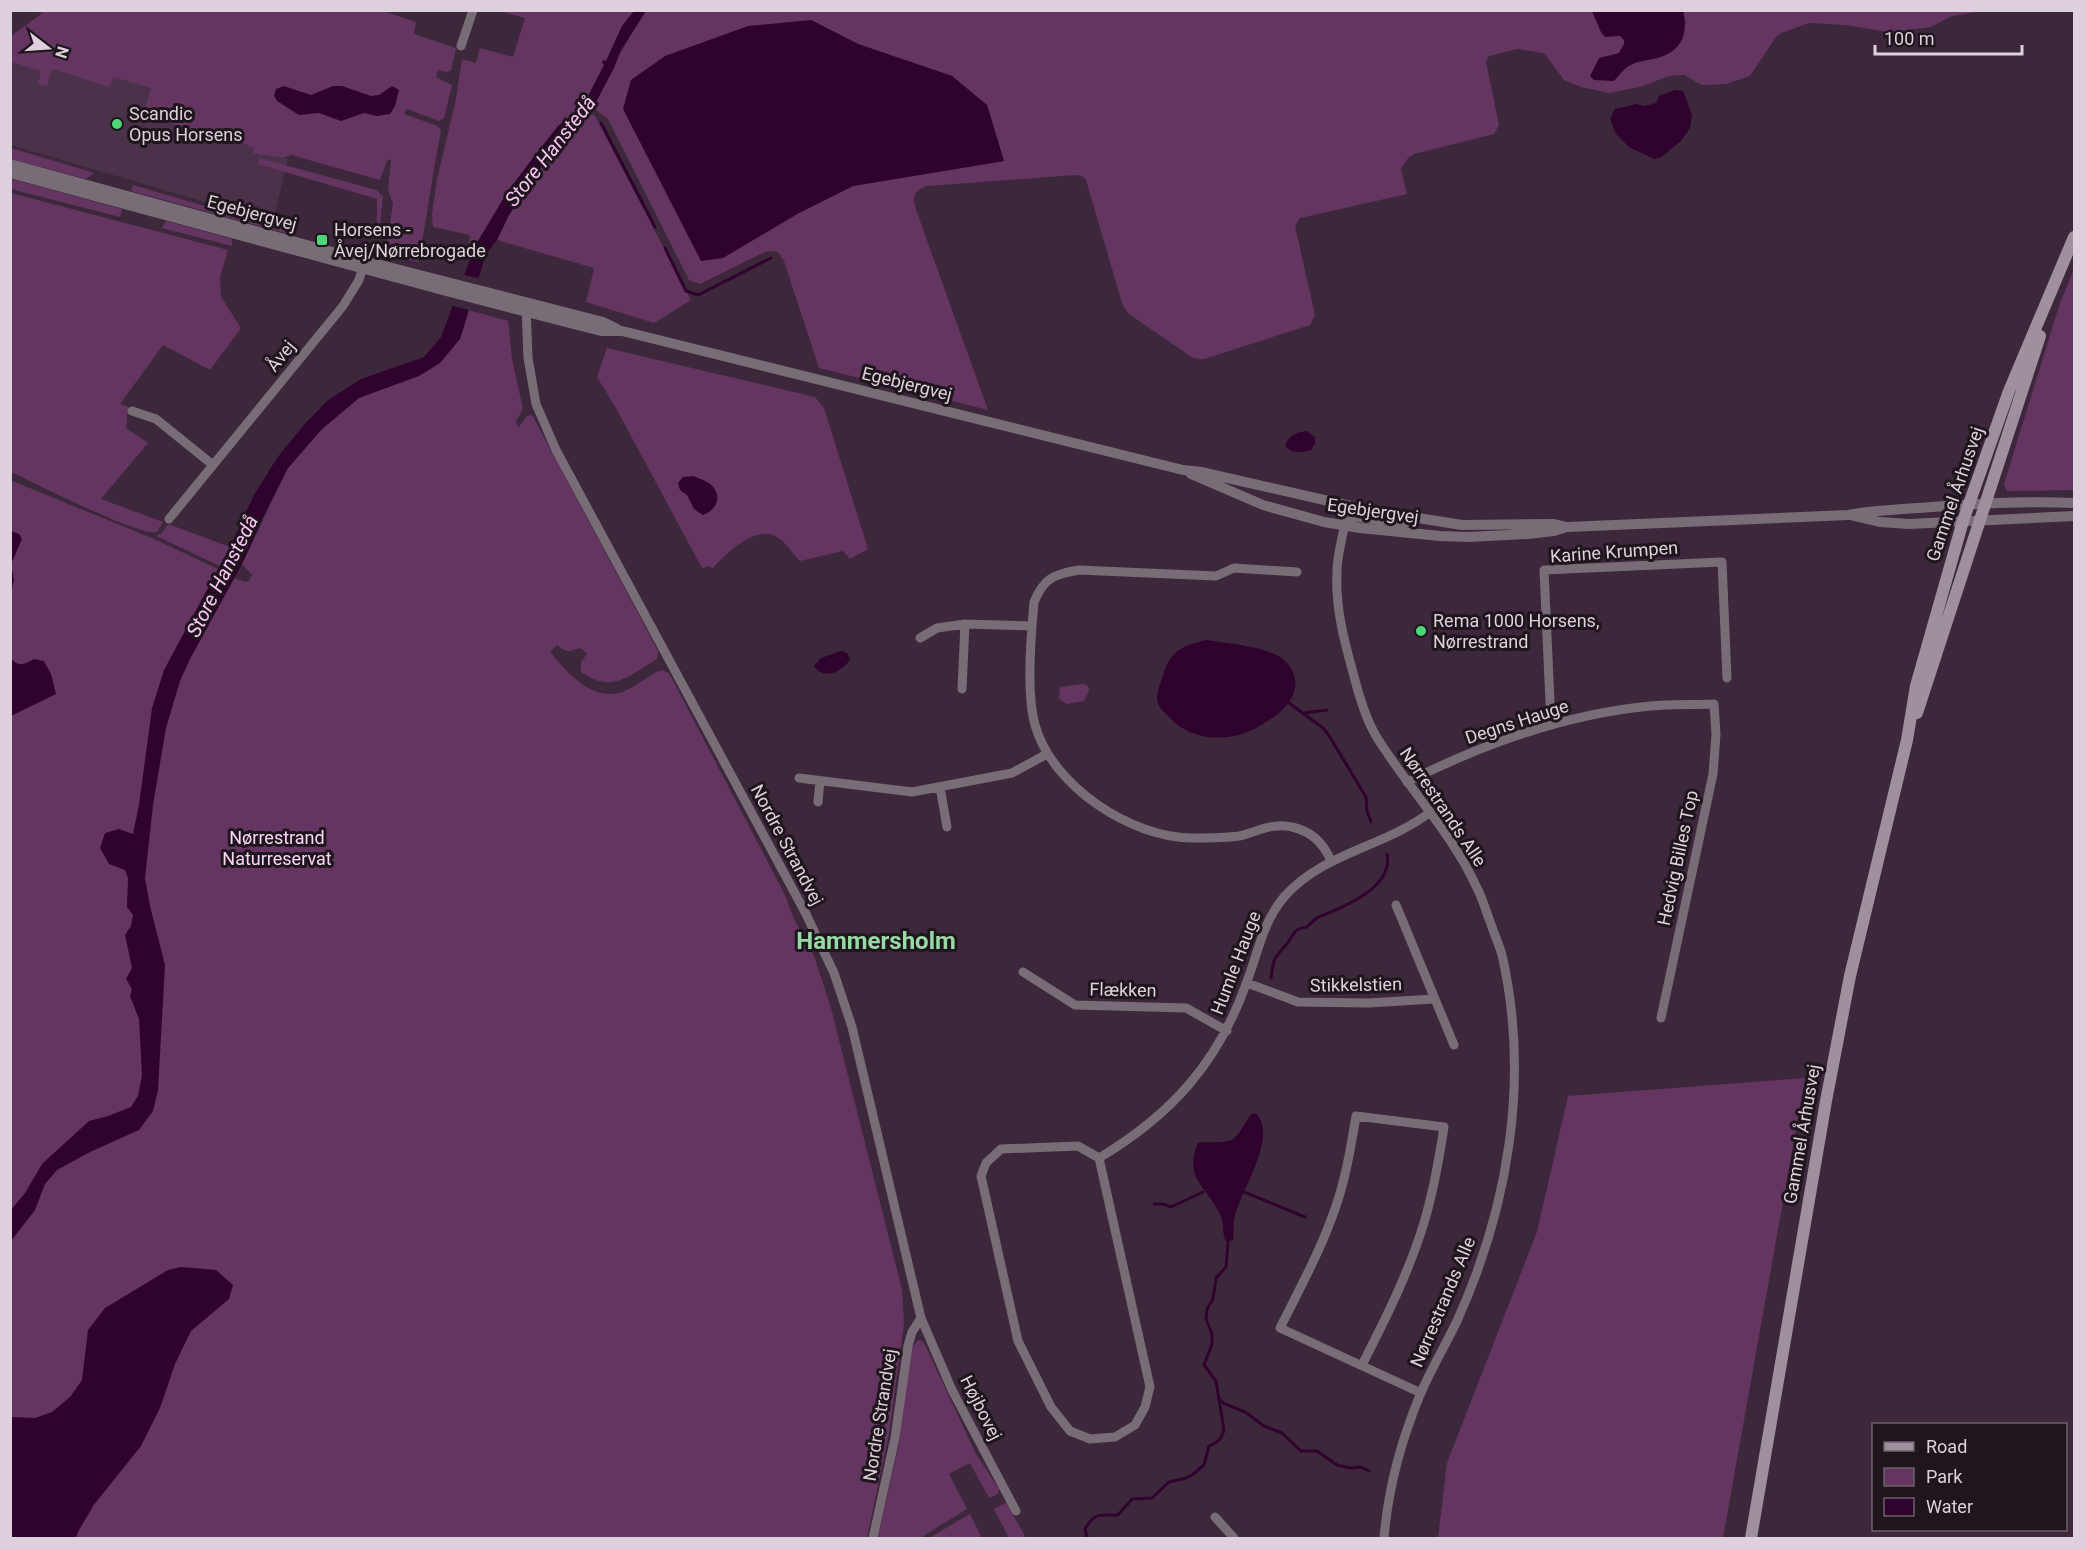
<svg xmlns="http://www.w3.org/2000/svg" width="2085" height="1549" font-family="Roboto,sans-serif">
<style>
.built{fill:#4b3149}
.green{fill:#653561;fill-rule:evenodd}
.water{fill:#30032e}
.pier{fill:#3d283b}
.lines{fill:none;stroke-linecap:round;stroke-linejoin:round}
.stream{stroke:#30032e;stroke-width:3}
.minor{stroke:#786d77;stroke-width:9}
.tertiary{stroke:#786d77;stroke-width:10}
.secondary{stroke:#a08f9e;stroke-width:12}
.poi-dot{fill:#4dd676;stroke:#1e151d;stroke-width:2}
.labels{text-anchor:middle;stroke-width:6;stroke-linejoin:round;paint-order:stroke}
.poi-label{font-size:18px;fill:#ded0dc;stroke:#1e151d;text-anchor:start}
.street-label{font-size:18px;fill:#ded0dc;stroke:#1e151d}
.park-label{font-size:18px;fill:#fbd6f6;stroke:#1e151d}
.water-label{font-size:20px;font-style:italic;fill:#fbc5f5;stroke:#1e151d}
.district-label{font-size:24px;font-weight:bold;fill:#98daa5;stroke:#1e151d}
</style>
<rect width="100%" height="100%" fill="#3d283b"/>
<path class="built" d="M10 47 99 51 279 156 288 159 273 222 11 145Z"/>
<path class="green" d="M380 10 416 22 414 34 456 48 451 71 446 72 438 70 436 77 452 85 444 118 439 121 407 109 404 114 438 126 441 131C432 175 427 219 418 262L394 257 386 249 393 204 388 190 391 159 387 161 380 180 291 155 283 158 253 153 254 147 200 131 199 134 195 133V131L143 115 151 88 113 77 110 87 52 69 47 86 38 84 41 71 11 62V36L41 14 42 11Z
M499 11H634L622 26 606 61 603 60 604 65 581 110 558 126 533 158 508 191 475 246 469 244 470 235 433 227 432 214 437 179 456 99 462 59 476 63 480 48 513 57 525 18Z
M646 11H1592L1601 32 1620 36 1624 39V44L1619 53 1631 64 1661 57 1686 23 1683 11H1983L1952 16 1931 27 1888 32 1845 25 1809 23 1781 33 1776 37 1750 76 1726 84 1702 85 1684 75 1669 76 1640 87 1609 93 1581 87 1564 80 1544 53 1517 49 1489 56 1486 62 1499 125 1494 134 1414 154 1408 158 1401 169 1407 194 1300 218 1295 226 1315 315 1310 325 1204 359 1193 358 1129 314 1123 306 1086 180 1082 176 1075 175 927 186C916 190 912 195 915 207L988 410 819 368 784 261 778 252 767 251 700 284 689 280 608 119 593 108C609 75 625 41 646 11ZM811 20 858 44 952 76 987 105 1004 161 853 186 799 213Z
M588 113 595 116 691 300 654 323 586 302 594 268 497 240 509 215 558 142 578 125Z
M11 148 88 171 94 173 86 179 11 159Z
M259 158 376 190 383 196 380 225H377V199L258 164Z
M11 179 122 209 120 217 11 189Z
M133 185 287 230 285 233 131 191Z
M11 193 228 250 220 277 221 297 241 328 210 370 163 345 120 404 128 407 126 428 148 443 101 499 163 522 157 532C140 537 33 482 11 472Z
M166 221 232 239V246L162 228Z
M2074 269V490L2007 491 2004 484 2060 303Z
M469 310 508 321 512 359 523 409 516 421 518 428 527 416 532 415 658 651 657 659C628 676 613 694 581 672V662L587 654 581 648C569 651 568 654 557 645L550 652C568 673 593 704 625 691 638 685 649 675 662 670L669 673 785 895 793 917 814 956 831 1008 902 1290 904 1323 889 1433 867 1538H11L10 480 154 539 218 569 217 572 245 582 249 581 252 575 242 564 288 468 322 429 359 398 419 375 460 339Z
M607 348 815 397 824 408 868 549 850 559 843 551 800 561C793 554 786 542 777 537 756 524 726 554 712 569L709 566 702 568 617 410 597 377Z
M168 524 230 547 220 566 156 536 162 533Z
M1084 684 1088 686 1089 691 1084 701 1067 704 1059 699 1060 687Z
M1805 1078 1723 1538H1438L1447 1463 1537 1232 1568 1096Z
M918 1340H921L925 1345 976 1454 999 1489 998 1494 989 1498 970 1463 949 1474 967 1509 920 1538H878L899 1444 911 1349Z
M1005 1503 1007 1504 1026 1538H1009L994 1509Z
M970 1514 982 1538H929Z"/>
<path class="water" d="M634 11H646L620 52 614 68 593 108 578 125 558 142 509 215 497 240 486 254 460 339 440 363 419 376 359 398 322 429 288 468 267 509 242 564 190 659 180 681 166 728 153 805 145 878 150 906 165 965 158 1090 153 1111 139 1130 90 1152 57 1170 45 1184 35 1210 11 1241V1210L25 1193 42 1164 89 1121 108 1116 131 1107 138 1096 142 1075 139 1019 130 996 132 989 126 979 132 968 125 935 131 926 133 915 127 907 128 878 125 870 109 864 100 848 105 833 119 829 133 834 139 805 152 708 164 670 230 547 254 495 277 458 303 426 327 401 361 379 424 357 441 337 475 246 508 191 533 158 558 126 581 110 604 65 602 63 603 60 606 61 622 26Z
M1592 11H1683C1689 37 1680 53 1653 59 1647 60 1636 61 1631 65 1624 68 1619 76 1614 81L1594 80 1590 76 1599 58 1619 53 1624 44V40L1620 36 1605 37 1601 32Z
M811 20 858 44 952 76 987 105 1004 161 853 186 799 213 723 258 701 261 623 109 631 80 665 56 748 26Z
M284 86 311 95 333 86H342L371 96 379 95 392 86 399 90 395 106 390 114 377 116 364 113 341 121 319 113 299 115 277 101 274 96 276 89Z
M1675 90 1683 91 1692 115 1690 128 1681 141 1660 158 1654 159 1629 147 1616 134 1610 119 1615 109 1636 104 1645 106 1656 103 1659 96Z
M1307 431 1315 437V444L1311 450C1300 453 1293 454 1285 446 1288 436 1297 432 1307 431Z
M693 476C700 479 709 481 714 488 722 499 715 511 703 515L694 509 687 495 680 490 678 483 683 477Z
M11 531 19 534 22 539 11 564 14 580 11 593Z
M1206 640C1227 643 1249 645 1269 652 1294 660 1304 684 1287 705 1279 715 1268 721 1258 727 1230 743 1191 742 1169 717 1164 712 1157 706 1157 698 1157 691 1161 682 1163 675 1171 650 1182 646 1206 640Z
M841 651 847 653 850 660C841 672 824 681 814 666L821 658Z
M11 658C18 668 25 664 34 659L44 661 51 674 56 694 11 716Z
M1255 1113C1280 1133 1240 1192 1235 1216 1233 1224 1234 1232 1233 1240L1227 1243C1222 1236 1224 1228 1222 1220 1213 1190 1181 1181 1198 1143 1207 1141 1227 1144 1233 1139 1240 1134 1246 1121 1251 1114Z
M181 1267 216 1270 233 1285 229 1299 191 1331 175 1364 160 1408 141 1446 93 1506C88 1517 79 1527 76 1538H11V1417L35 1418 52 1412 70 1397 82 1380 88 1330 105 1308 168 1270Z"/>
<path class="pier" d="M460 274 481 279 472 311 450 305Z"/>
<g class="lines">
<path class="stream" d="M601 123 655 227
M665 248 686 291 698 295 771 258
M1289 703 1323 728 1328 734 1366 797 1367 811 1371 822
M1303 713 1327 710
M1271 978C1274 957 1273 960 1286 945 1290 941 1292 934 1297 930 1300 928 1302 928 1306 927 1311 925 1314 918 1321 916 1344 907 1394 887 1387 854
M1244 1192 1305 1217
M1154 1204H1163L1171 1207 1203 1192
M1220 1400 1225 1404 1245 1412 1264 1426 1282 1433 1301 1451H1317L1337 1465 1350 1468 1361 1467 1369 1471
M1087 1538 1085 1529C1096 1511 1100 1516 1118 1515L1132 1499 1152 1498 1169 1482 1186 1478 1192 1475 1204 1465 1209 1446C1218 1442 1221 1440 1224 1430L1216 1381 1204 1365 1212 1344V1334L1206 1319 1207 1309 1213 1299 1216 1278 1226 1267 1228 1243"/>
<path class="minor" d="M461 46 473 10
M526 306 528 358 536 404 556 450 805 912 834 973 852 1027 921 1318 912 1332 908 1346 895 1438 873 1538
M132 411 156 419 213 465
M1349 507C1345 527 1337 552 1337 572 1335 609 1345 644 1355 680 1360 699 1366 719 1376 736 1408 788 1452 833 1477 888 1483 899 1486 912 1491 924 1494 934 1499 944 1502 955 1530 1078 1509 1206 1457 1321 1445 1346 1431 1369 1420 1395 1401 1441 1388 1489 1384 1538
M169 519 343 306 359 280 364 263
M1297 572 1234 568 1216 576 1079 570C1054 574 1044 578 1034 602 1031 637 1026 692 1035 725 1052 786 1131 838 1193 838 1208 838 1224 838 1239 836 1257 832 1273 822 1292 827 1311 831 1324 844 1331 861
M920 638 937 628 965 624 1032 626
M962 689 965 624
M1551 724 1544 570 1722 562 1727 678
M799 778 912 792 1012 773 1047 754
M1407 782C1483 744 1566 714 1650 706 1671 704 1693 705 1714 704L1716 734 1713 774 1661 1018
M940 787 947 827
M818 802 820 781
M1396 905 1454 1045
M1023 972 1075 1005 1186 1008 1227 1031
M1247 983 1298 1002 1369 1003 1433 999
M1078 1146 1099 1158 1150 1387 1145 1407 1135 1425 1115 1437 1090 1439 1070 1431 1051 1407 1018 1341 981 1176 986 1163 1001 1149Z
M1099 1158C1171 1115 1218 1063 1246 984 1258 954 1262 923 1284 897 1322 853 1384 847 1429 813
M921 1318 952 1390 1016 1511
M1362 1365C1385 1320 1408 1274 1423 1226 1433 1194 1439 1160 1444 1127L1356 1116C1351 1146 1346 1177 1336 1206 1322 1248 1300 1288 1280 1328L1421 1393
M1215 1517 1234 1538"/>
<path class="tertiary" d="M10 164 365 261 603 322 617 329
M10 173 450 292 601 331H622L1183 470 1201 472 1368 510 1462 525 1554 524 1567 527
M1191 474 1263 505 1324 522 1360 528 1440 536 1468 537 1528 534 1554 531 1567 527 1848 515C1881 509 1912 509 1945 506 1988 503 2031 501 2074 503
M1854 516 1880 522 1909 524 2074 516
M1345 526 1349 520 1357 517 1405 523"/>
<path class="secondary" d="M1917 713 2040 336
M1751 1538 1826 1101 1850 976 1907 740 1916 686 1963 521 2009 391 2074 237"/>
</g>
<g class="poi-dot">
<circle cx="117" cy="124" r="6"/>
<rect x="316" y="234" width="12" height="12" rx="3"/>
<circle cx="1421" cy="631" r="6"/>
</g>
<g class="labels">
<g class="poi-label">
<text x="129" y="120">Scandic<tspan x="129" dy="21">Opus Horsens</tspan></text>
<text x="334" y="236">Horsens -<tspan x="334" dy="21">Åvej/Nørrebrogade</tspan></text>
<text x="1433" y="627">Rema 1000 Horsens,<tspan x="1433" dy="21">Nørrestrand</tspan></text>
</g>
<g class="street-label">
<text transform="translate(252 213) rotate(15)" y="6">Egebjergvej</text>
<text transform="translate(281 356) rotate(-51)" y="6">Åvej</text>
<text transform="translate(907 384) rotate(14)" y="6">Egebjergvej</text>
<text transform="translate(1955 494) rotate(-71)" y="6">Gammel Århusvej</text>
<text transform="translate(1373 511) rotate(8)" y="6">Egebjergvej</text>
<text transform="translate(1614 552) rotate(-4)" y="6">Karine Krumpen</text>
<text transform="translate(1517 722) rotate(-18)" y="6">Degns Hauge</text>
<text transform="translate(1443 807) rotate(56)" y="6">Nørrestrands Alle</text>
<text transform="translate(787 845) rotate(62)" y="6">Nordre Strandvej</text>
<text transform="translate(1678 858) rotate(-78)" y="6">Hedvig Billes Top</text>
<text transform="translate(1236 963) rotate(-69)" y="6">Humle Hauge</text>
<text transform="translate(1356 985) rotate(-1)" y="6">Stikkelstien</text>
<text transform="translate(1123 990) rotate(1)" y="6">Flækken</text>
<text transform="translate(1802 1134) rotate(-80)" y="6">Gammel Århusvej</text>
<text transform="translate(1443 1302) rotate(-67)" y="6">Nørrestrands Alle</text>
<text transform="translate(981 1408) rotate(63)" y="6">Højbovej</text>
<text transform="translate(880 1415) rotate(-81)" y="6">Nordre Strandvej</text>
</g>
<g class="park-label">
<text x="277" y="844">Nørrestrand<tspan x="277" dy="21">Naturreservat</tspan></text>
</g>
<g class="water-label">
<text transform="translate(550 151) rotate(-52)" y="7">Store Hanstedå</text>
<text transform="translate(222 576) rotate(-63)" y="7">Store Hanstedå</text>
</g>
<g class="district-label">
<text x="876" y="949">Hammersholm</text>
</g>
</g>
<rect width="2085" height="1549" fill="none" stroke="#ded0dc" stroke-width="24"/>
<rect x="1872" y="1423" width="195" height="108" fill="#1e151d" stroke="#6b6069" stroke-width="1.5"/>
<rect x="1884" y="1442" width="30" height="9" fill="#a08f9e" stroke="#6b6069" stroke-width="1.5"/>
<text x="1926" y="1453" font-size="18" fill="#ded0dc">Road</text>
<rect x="1884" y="1468" width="30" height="18" fill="#653561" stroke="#6b6069" stroke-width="1.5"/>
<text x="1926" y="1483" font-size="18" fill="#ded0dc">Park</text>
<rect x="1884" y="1498" width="30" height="18" fill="#30032e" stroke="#6b6069" stroke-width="1.5"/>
<text x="1926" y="1513" font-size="18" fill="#ded0dc">Water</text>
<g transform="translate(48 48) rotate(107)" stroke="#1e151d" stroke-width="4.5" paint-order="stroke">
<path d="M0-4.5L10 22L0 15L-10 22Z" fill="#ded0dc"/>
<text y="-9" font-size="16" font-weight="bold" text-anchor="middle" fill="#ded0dc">N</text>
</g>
<path d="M1875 45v9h147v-9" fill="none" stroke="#ded0dc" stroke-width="3"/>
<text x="1884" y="45" font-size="18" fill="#ded0dc" stroke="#1e151d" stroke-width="4.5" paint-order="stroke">100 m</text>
</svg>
